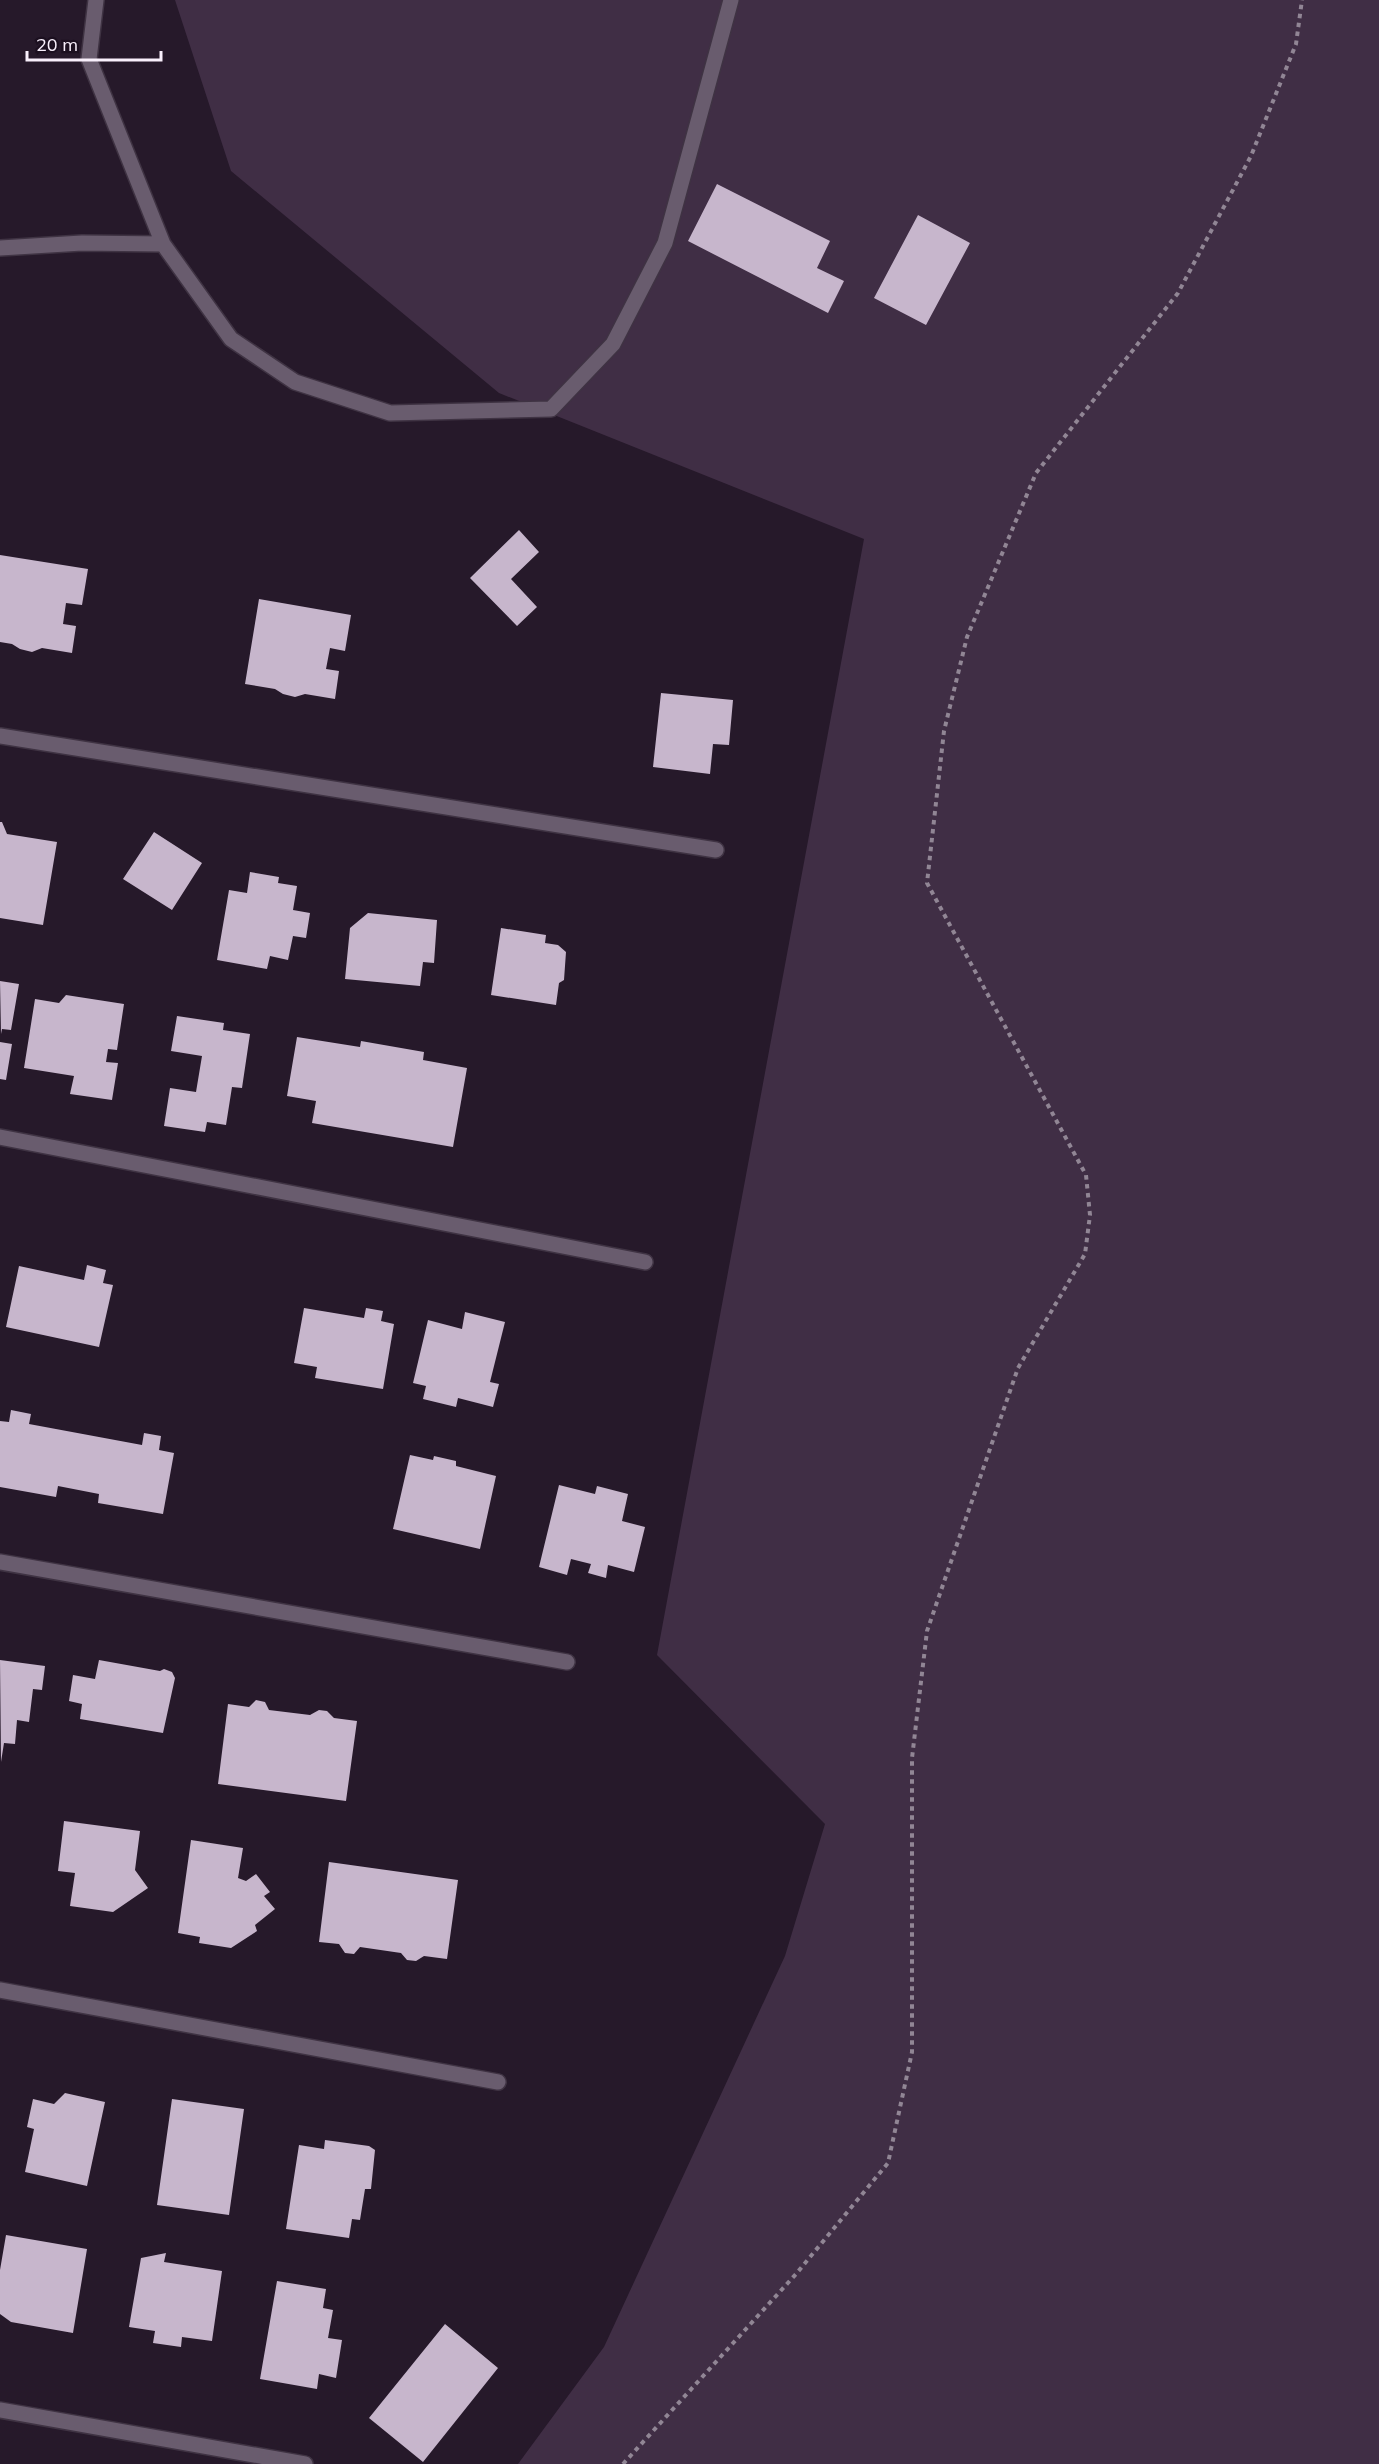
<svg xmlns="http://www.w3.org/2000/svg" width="1379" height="2464" font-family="Mulish,sans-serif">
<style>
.green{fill:#402e45}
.building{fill:#c7b6cc}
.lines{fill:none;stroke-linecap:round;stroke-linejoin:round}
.street-casing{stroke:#3f3343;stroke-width:18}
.path{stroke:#918695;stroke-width:4;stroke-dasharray:4.5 4.5;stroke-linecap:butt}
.street{stroke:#695c6e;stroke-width:15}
</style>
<rect width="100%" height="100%" fill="#26192a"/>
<path class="green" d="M175 0H1379V2464H518L604 2347 785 1956 825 1824 657 1655 864 539 499 393 231 171Z"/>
<path class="building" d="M717 184 830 241 817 268 844 281 828 313 688 241Z
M918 215 970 243 926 325 874 298Z
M519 530 539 552 511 579 537 607 517 626 470 578Z
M0 555 88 569 82 605 66 603 63 624 76 626 72 653 42 648 32 652 20 649 12 644 0 642Z
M259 599 351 615 345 651 330 648 326 669 339 671 335 699 305 694 295 697 283 694 275 689 245 684Z
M661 693 733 700 729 745 713 744 710 774 653 767Z
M0 822H2L7 834 57 842 43 925 0 918Z
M154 832 202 863 172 910 123 879Z
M250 872 279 877 278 883 297 886 293 910 310 913 306 938 293 936 288 960 270 956 267 969 217 960 229 890 247 893Z
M368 913 437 920 434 963 423 962 420 986 345 979 350 928Z
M501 928 546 935 545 943 558 945 566 952 564 980 559 983 556 1005 491 995Z
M0 981 19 984 11 1030 2 1029 1 1034Z
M66 995 124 1004 117 1050 108 1049 106 1062 118 1063 112 1100 70 1094 74 1076 24 1068 35 999 59 1003Z
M177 1016 224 1023 223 1030 250 1034 242 1088 232 1087 226 1125 207 1122 205 1132 164 1126 170 1088 196 1092 202 1056 171 1051Z
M297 1037 360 1047 361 1041 424 1052 423 1060 467 1068 453 1147 312 1123 316 1101 287 1096Z
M0 1042 12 1044 6 1080 0 1079Z
M87 1265 106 1270 103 1283 113 1285 99 1347 6 1327 19 1266 84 1280Z
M304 1308 364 1318 366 1308 383 1311 381 1321 394 1324 383 1389 315 1378 317 1367 294 1363Z
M465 1312 505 1322 490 1382 499 1384 493 1407 458 1398 456 1407 423 1399 426 1386 413 1383 428 1320 462 1329Z
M11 1410 31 1414 29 1424 142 1445 144 1433 161 1436 159 1450 174 1453 163 1514 98 1503 99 1494 58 1486 56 1497 0 1487V1421L9 1422Z
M410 1455 433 1460 434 1456 456 1461V1466L496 1476 480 1549 393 1529Z
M559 1485 595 1494 597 1486 628 1494 622 1521 645 1527 634 1572 608 1565 606 1578 588 1573 591 1564 571 1559 567 1575 539 1567Z
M0 1660 45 1666 42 1690 33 1689 29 1722 17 1720 15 1744 4 1743 1 1762Z
M99 1660 160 1671 164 1669 172 1672 175 1678 163 1733 80 1719 82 1704 69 1701 73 1675 95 1679Z
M256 1700 265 1702 269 1710 310 1715 319 1710 327 1711 334 1718 357 1721 346 1801 218 1784 228 1704 249 1707Z
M64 1821 140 1831 135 1870 148 1888 113 1912 70 1906 75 1873 58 1871Z
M191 1840 243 1848 238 1878 246 1881 256 1874 270 1892 264 1896 275 1909 255 1925 257 1931 231 1948 199 1943 200 1937 178 1933Z
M329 1862 458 1880 447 1959 424 1956 416 1961 407 1960 401 1953 360 1947 354 1954 345 1953 339 1944 319 1942Z
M65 2093 105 2102 87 2186 25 2172 34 2129 27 2127 33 2099 54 2104Z
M172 2099 244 2109 229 2215 157 2205Z
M325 2140 369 2146 375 2150 371 2189H365L360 2220 352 2219 349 2238 286 2229 299 2145 324 2149Z
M6 2235 87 2249 73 2333 11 2322 0 2314V2270Z
M166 2253 164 2262 222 2271 212 2341 182 2337 181 2347 153 2343 155 2331 129 2327 141 2258Z
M277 2281 326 2289 323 2308 333 2310 328 2338 342 2340 336 2378 319 2374 317 2389 260 2379Z
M445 2324 498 2368 423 2462 369 2418Z"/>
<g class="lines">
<defs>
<path id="street" d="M96 0 89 59 163 244
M0 248 82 243 163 244 231 339 295 382 390 413 551 409 613 344 665 243 731 0
M0 736 716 850
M0 1137 645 1262
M0 1562 567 1662
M0 1990 498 2082
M0 2410 305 2464"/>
</defs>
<use href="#street" class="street-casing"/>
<path class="path" d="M623 2464 796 2274 888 2163 912 2052V1758L927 1631 1018 1368 1085 1254 1090 1215 1086 1175 927 883 944 731 967 637 1036 473 1178 293 1251 156 1296 44 1302 0"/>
<use href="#street" class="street"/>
</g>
<path d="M27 51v9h134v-9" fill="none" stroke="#f9f0fc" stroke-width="3"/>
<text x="36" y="51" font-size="18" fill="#f9f0fc" stroke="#1c1020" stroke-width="4.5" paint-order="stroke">20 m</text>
</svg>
